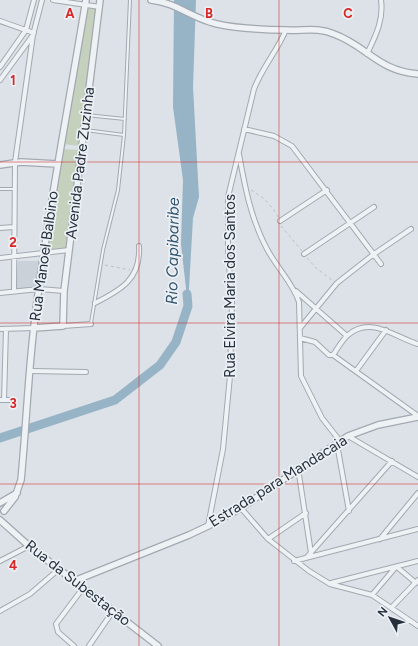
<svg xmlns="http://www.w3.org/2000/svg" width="418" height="646" font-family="Figtree,sans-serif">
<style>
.built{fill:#cad1d8}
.green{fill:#c5d0bd}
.water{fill:#97b4c7}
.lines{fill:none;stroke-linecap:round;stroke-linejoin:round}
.river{stroke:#97b4c7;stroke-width:9}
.service-casing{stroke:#a2a9b1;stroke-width:4}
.minor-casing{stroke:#a2a9b1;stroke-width:6}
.tertiary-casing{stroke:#a2a9b1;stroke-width:8}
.path{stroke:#bbc0c5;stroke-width:1;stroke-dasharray:3 3;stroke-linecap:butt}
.service{stroke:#eff2f5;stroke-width:2}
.minor{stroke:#eff2f5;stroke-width:4}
.tertiary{stroke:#eff2f5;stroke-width:5.5}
.grid{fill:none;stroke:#d62828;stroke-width:1;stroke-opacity:0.55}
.labels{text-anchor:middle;stroke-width:3.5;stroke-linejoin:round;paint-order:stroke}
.street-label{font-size:15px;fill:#26313d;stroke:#ecf0f4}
.water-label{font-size:16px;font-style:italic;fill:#315570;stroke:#ecf0f4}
.grid-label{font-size:13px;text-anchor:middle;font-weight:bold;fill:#d62828;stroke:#ecf0f4;stroke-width:3.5;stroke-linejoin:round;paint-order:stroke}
</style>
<rect width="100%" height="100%" fill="#dce2e7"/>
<path class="built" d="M18 261H39L37 287 16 289Z"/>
<path class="green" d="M86 7 98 8 81 146 62 144Z
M61 149 80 150 69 249 46 252Z"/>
<path class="water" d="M174 0H196L193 87 199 197 193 218 188 306 181 244 183 180 173 107Z"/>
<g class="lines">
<path class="river" d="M0 438 115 400 160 365 176 342 188 306 187 294"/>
<defs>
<path id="service" d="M86 115 125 119
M85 130 124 135
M0 189H15
M91 323 103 250 118 190 124 135 130 0"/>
<path id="minor" d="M53 0 100 7
M0 21 34 33
M367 54C375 37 384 20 381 0
M0 67 26 30 34 0
M0 80 33 35 42 0
M244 129 274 136 292 146 381 264
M239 154C245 188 251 219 267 249 277 268 293 283 299 302L301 376 322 418 340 441
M280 221 327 190
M0 228 14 227
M304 254 374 207
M0 258 69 250
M14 291 15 162 33 35
M296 291 347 336
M0 293 39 289 64 291
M95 303C121 290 141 279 139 246
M63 326 91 324
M300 328 337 283 374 254 411 229
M0 329 34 328
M300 338 315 342 329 355H333L418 416
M333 355C338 348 342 340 348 335 371 315 396 338 418 344
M31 371 86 372
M356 371 386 330
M0 400H12
M4 400 6 329
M348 436 418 477
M337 444 349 511
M298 468 311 553
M241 508 268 539 309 571 330 584 372 595 418 626
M208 526 223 449 230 376 232 301 228 253V197L254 89C262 68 277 51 286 30
M268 539 306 513
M380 539 418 493
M307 557 392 461
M0 561 29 546
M294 561 418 529
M397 567 416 583
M331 583 418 561
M372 595 395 568
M392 607 418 580
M0 611 30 594 59 569
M74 646 58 632 56 624 83 588
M89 646 113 611"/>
<path id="tertiary" d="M151 0C173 2 190 16 210 22 227 28 267 30 286 30 303 31 318 27 334 34 367 46 378 71 418 74
M0 165 21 162 57 164
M34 328 63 326 64 291 100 0
M0 503 17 493
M4 511 15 497 21 480C26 429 28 377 34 326 47 217 68 109 86 0
M0 520 29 546 158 646
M74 581 189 535 208 526 241 508 348 436 378 425 418 417"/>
</defs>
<use href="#service" class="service-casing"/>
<use href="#minor" class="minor-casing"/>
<use href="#tertiary" class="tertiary-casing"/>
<path class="path" d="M251 190C263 197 272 205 278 217
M281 226 302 251
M307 258 316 268 333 281
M105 265 130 270"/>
<use href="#service" class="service"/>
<use href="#minor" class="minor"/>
<use href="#tertiary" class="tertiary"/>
</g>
<path class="grid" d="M139 0V646M279 0V646M0 162H418M0 323H418M0 484H418"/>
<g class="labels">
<g class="street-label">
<text transform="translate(80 163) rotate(-83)" y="5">Avenida Padre Zuzinha</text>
<text transform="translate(44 256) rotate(-82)" y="5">Rua Manoel Balbino</text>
<text transform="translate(230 286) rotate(-90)" y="5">Rua Elvira Maria dos Santos</text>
<text transform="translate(278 481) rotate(-32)" y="5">Estrada para Mandacaia</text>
<text transform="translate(78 583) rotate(38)" y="5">Rua da Subestação</text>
</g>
<g class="water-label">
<text transform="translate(172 251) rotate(-89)" y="6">Rio Capibaribe</text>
</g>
</g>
<g class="grid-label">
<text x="70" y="18">A</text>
<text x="209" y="18">B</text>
<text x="348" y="18">C</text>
<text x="13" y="85">1</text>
<text x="13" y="247">2</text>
<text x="13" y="408">3</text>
<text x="13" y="570">4</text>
</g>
<g transform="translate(390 618) rotate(310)" stroke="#ecf0f4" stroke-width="3" paint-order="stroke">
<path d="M0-3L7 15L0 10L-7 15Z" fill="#26313d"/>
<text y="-6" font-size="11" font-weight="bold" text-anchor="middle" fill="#26313d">N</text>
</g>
</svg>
